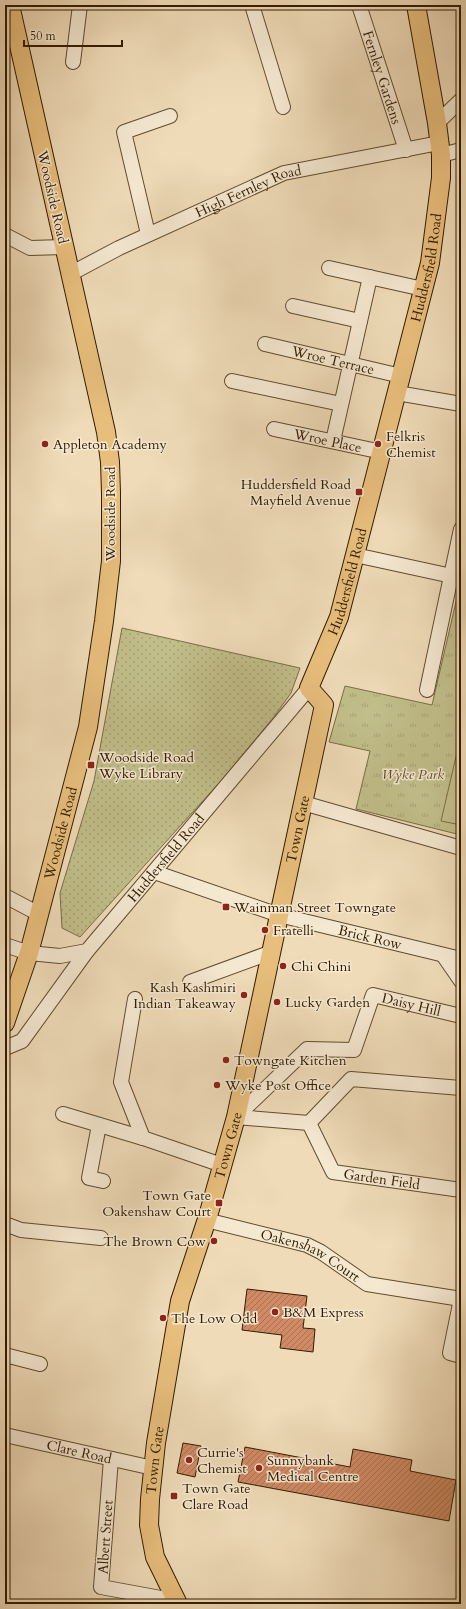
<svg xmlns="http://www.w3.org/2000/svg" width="466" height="1609" font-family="Cardo,serif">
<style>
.grass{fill:url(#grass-dots);stroke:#7a6d45}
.park{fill:url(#park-tufts);stroke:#7a6d45}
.pitch{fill:#c1be8a;stroke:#7a6d45}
.building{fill:url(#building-hatch);stroke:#321c00}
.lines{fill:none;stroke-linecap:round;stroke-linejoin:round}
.minor-casing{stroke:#614c2e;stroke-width:16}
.major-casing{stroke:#321c00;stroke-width:20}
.minor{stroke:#f5e8d1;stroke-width:14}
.major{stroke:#e8be7c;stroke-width:18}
.poi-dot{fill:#8f2418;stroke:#f5e8d1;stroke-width:1.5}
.labels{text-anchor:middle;stroke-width:3;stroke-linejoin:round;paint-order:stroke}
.street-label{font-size:14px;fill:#321c00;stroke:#f5e8d1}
.poi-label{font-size:14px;fill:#321c00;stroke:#f5e8d1;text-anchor:start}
.park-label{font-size:14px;font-style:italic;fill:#5d4d29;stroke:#f5e8d1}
</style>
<defs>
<pattern id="grass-dots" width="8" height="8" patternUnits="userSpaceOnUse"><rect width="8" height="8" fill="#c1be8a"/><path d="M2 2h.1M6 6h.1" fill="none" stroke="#a6a375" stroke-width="1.8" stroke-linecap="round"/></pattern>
<pattern id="park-tufts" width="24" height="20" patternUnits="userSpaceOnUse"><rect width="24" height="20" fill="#c1be8a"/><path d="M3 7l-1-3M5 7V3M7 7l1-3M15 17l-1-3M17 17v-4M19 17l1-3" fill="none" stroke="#a6a375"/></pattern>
<pattern id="building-hatch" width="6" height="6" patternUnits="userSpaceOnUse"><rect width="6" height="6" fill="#d08a65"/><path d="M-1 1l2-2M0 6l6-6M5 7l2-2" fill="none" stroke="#a97051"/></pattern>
</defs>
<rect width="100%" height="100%" fill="#efdbb8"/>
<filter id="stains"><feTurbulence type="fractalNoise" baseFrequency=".005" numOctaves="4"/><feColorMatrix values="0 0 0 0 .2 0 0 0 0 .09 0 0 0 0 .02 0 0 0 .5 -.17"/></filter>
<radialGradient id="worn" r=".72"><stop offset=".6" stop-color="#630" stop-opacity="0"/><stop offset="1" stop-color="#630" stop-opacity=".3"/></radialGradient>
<path class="grass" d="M122 628 300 668 291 693 273 718 219 783 80 937 62 928 60 893 94 781Z"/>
<path class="park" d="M459 589 461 590V835L356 809 370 751 329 742 345 686 432 705Z"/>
<path class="pitch" d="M461 735V825L441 821Z"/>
<path class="building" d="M247 1289 307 1296 303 1328 315 1329 313 1352 280 1348 282 1335 242 1330Z
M183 1443 201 1446 195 1477 177 1473Z
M245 1447 350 1467 353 1449 412 1460 410 1471 456 1480 449 1521 238 1482Z"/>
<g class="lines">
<defs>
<g id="minor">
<path d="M252 5 283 107"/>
<path id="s1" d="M359 5 406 150"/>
<path d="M73 62 80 5"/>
<path d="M437 123 461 100"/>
<path d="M441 155 461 150"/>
<path d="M148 234 124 132 170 116"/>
<path d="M5 235 30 248 64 247"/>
<path d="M329 268 423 289"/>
<path id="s2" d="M70 274 119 248 284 173 439 143"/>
<path d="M293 306 360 321"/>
<path id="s3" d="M265 344 401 376"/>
<path d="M232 381 341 404"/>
<path d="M397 393 461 404"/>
<path id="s4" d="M274 429 382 452"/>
<path d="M333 441 370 277"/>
<path d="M355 555 461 578"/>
<path d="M427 690 461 529"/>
<path d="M303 803 461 848"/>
<path id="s5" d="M154 872 279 915 461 959"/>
<path d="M5 896 39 914"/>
<path id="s6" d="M5 945 29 953 60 956 87 951 309 688"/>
<path d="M443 955 461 981"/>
<path d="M190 982 272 952"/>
<path d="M135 999 121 1082 143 1138"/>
<path d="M5 1048 22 1041 87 951"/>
<path id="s7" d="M461 1088 351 1079 309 1123 333 1172 461 1190"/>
<path d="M63 1114 143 1138 222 1165"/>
<path id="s8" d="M236 1117 307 1049 354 1050 373 995 461 1016"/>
<path d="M236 1117 309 1123"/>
<path d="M99 1125 89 1178 103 1181"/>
<path id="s9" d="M206 1220 307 1245 321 1252 367 1284 461 1299"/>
<path d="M5 1224 21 1230 101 1238"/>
<path d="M461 1299 450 1353 461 1356"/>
<path d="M5 1355 40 1364"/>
<path id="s10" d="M5 1435 153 1468"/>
<path d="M111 1459 101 1587 177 1601"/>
</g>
<g id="major">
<path id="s11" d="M5 1023 29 953 88 727 104 621 111 561V493L110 462 106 432 10 5"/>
<path id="s12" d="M178 1604 155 1557 149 1525 150 1499 156 1443 180 1301 208 1216 236 1117 324 705 309 688 339 617 430 263 441 178V155L437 123 416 5"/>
</g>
</defs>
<use href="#minor" class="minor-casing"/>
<use href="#major" class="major-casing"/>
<use href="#minor" class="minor"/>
<use href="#major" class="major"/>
</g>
<g class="poi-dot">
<circle cx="45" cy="444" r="4"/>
<circle cx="378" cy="444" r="4"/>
<rect x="355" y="488" width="8" height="8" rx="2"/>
<rect x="87" y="761" width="8" height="8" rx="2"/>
<rect x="222" y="903" width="8" height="8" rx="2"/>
<circle cx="265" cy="930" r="4"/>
<circle cx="283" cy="966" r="4"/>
<circle cx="244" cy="995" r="4"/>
<circle cx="277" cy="1002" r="4"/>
<circle cx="226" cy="1060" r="4"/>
<circle cx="217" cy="1085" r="4"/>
<rect x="215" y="1199" width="8" height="8" rx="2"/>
<circle cx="214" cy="1241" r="4"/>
<circle cx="275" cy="1312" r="4"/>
<circle cx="163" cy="1318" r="4"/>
<circle cx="189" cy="1460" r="4"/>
<circle cx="259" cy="1468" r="4"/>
<rect x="170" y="1492" width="8" height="8" rx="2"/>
</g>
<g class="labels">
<g class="street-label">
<text dy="5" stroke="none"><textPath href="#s1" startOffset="76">Fernley Gardens</textPath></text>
<text dy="5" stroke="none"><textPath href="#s2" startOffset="197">High Fernley Road</textPath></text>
<text transform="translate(53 197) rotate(77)" y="5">Woodside Road</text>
<text dy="5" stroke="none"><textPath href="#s12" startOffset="1385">Huddersfield Road</textPath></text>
<text dy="5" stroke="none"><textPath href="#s3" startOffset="70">Wroe Terrace</textPath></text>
<text dy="5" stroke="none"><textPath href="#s4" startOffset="55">Wroe Place</textPath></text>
<text transform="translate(110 514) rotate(-90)" y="5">Woodside Road</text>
<text dy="5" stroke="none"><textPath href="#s12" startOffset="1061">Huddersfield Road</textPath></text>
<text dy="5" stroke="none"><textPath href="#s12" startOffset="798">Town Gate</textPath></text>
<text dy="5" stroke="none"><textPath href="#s11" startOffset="198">Woodside Road</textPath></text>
<text dy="5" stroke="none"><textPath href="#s6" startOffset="206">Huddersfield Road</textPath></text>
<text dy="5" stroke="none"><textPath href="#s5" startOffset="226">Brick Row</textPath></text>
<text dy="5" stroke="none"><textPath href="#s8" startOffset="243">Daisy Hill</textPath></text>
<text dy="5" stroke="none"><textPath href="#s12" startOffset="474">Town Gate</textPath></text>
<text dy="5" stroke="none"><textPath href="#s7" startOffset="275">Garden Field</textPath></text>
<text dy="5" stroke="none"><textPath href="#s9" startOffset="111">Oakenshaw Court</textPath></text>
<text dy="5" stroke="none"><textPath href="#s10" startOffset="76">Clare Road</textPath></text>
<text dy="5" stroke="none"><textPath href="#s12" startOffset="150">Town Gate</textPath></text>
<text transform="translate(105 1537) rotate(-86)" y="5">Albert Street</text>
</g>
<g class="poi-label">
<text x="386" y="441">Felkris<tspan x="386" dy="16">Chemist</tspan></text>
<text x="53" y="449">Appleton Academy</text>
<text x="351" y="489" text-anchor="end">Huddersfield Road<tspan x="351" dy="16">Mayfield Avenue</tspan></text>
<text x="99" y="762">Woodside Road<tspan x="99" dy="16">Wyke Library</tspan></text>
<text x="234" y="912">Wainman Street Towngate</text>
<text x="273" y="935">Fratelli</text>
<text x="291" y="971">Chi Chini</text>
<text x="236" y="992" text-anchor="end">Kash Kashmiri<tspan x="236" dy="16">Indian Takeaway</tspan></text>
<text x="285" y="1007">Lucky Garden</text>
<text x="234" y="1065">Towngate Kitchen</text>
<text x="225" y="1090">Wyke Post Office</text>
<text x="211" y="1200" text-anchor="end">Town Gate<tspan x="211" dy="16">Oakenshaw Court</tspan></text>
<text x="206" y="1246" text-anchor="end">The Brown Cow</text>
<text x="283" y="1317">B&amp;M Express</text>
<text x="171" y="1323">The Low Odd</text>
<text x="197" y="1457">Currie's<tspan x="197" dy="16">Chemist</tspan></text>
<text x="267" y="1465">Sunnybank<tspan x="267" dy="16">Medical Centre</tspan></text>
<text x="182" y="1493">Town Gate<tspan x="182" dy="16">Clare Road</tspan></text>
</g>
<g class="park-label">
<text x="413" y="779">Wyke Park</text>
</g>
</g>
<rect width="466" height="1609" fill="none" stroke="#efdbb8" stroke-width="20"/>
<rect x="6" y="6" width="454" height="1597" fill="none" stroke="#321c00" stroke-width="2"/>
<rect x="10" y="10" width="446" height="1589" fill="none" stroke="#321c00"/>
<path d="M24 40v6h98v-6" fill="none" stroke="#321c00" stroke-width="2"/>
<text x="30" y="40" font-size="12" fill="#321c00" stroke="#f5e8d1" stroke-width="3" paint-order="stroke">50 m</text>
<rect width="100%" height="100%" filter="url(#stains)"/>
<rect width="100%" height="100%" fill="url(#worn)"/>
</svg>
